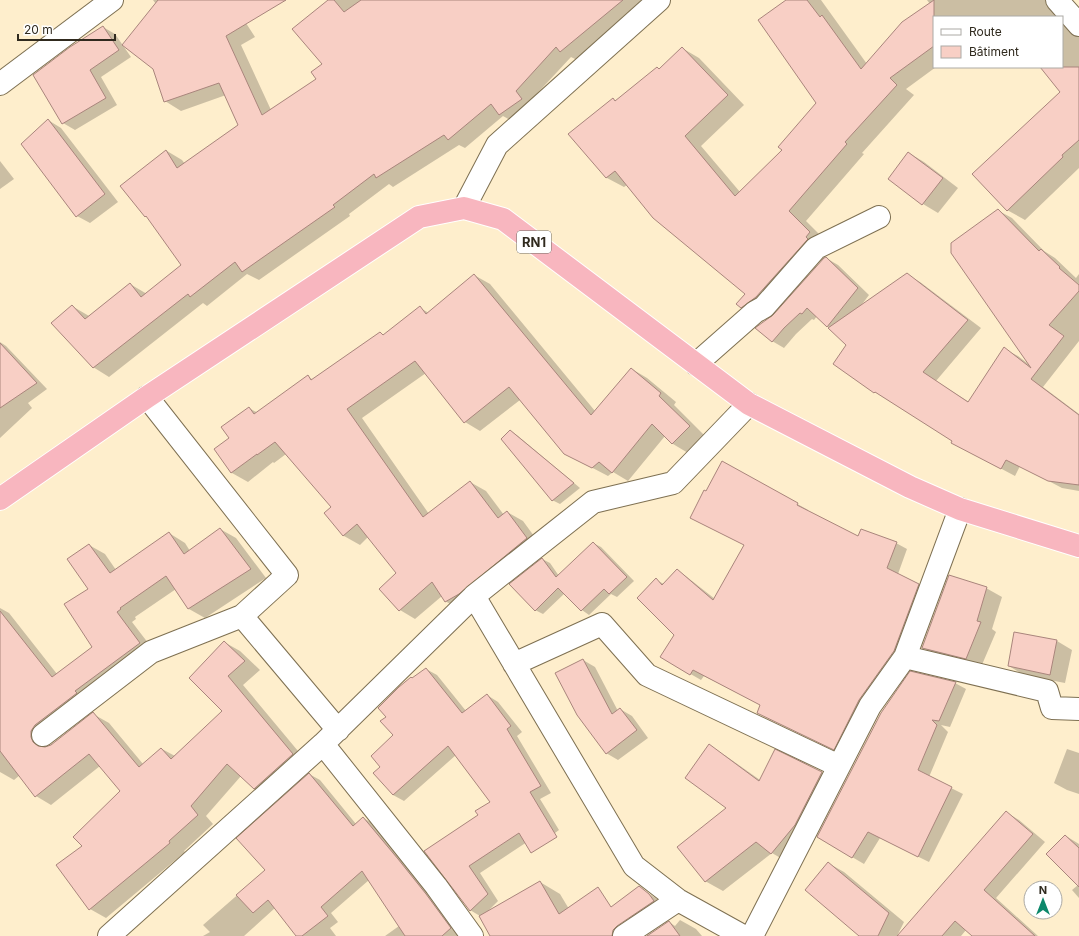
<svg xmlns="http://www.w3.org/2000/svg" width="1079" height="936" font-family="Inter,sans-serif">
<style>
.shadow{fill:#0003}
.building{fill:#f8cfc5;stroke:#a9857c}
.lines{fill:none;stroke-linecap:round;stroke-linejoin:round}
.minor-casing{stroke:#7e7052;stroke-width:24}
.highway-casing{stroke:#fff;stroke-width:24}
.minor{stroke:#fff;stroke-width:22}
.highway{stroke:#f8b6bf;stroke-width:22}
.labels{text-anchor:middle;stroke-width:3;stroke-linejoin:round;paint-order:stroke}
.shield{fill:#fff;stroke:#6e6a62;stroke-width:1}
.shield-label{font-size:13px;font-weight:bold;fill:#302a1e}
</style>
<rect width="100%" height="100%" fill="#feeecc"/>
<path class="shadow" d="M153 0H231L255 37 241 45 271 110 317 79 323 65 330 0H655L577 60 571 57 531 100 515 123 503 116 465 148 459 145 393 187 389 184 349 214 350 216 259 280 247 274 207 306 203 303 109 377 93 367 72 306 89 316 130 284 147 294 182 266 150 219 145 216 121 187 167 151 182 160 185 164 240 125 226 95 181 111 165 101 156 4Z
M788 0H821L867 64 930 4 927 0H1053L1079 35V168L1025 220 1007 210 1061 92 1041 67H1062V17H934V67H936L906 89 914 95 862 153 864 154 806 221 827 242 759 317 741 307 746 294 627 185 624 187 607 178 570 134 613 99 617 101 660 69 682 48 699 58 744 105 701 146 740 192 783 150 817 103Z
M103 27 115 34 131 57 101 77 117 105 75 130 63 123Z
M48 120 61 128 118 202 90 223 77 216Z
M909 153 924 162 958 188 938 213 923 204 889 179Z
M0 161 14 179 0 189Z
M999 211 1012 218 1044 251 1055 258 1076 278 1079 274V341L1043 387 1079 414V491L1062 488 1020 466 1015 476 966 450 953 440 875 392 834 364 847 345 817 316 814 320 812 319 796 334 784 348 772 341 774 316 826 258 838 265 869 295 860 307 907 275 920 282 981 328 936 381 969 402 1004 349 1018 356 1031 366Z
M474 275 490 284 595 411 632 369 647 378 676 402 674 405 705 436 688 453 673 444 665 436 628 481 613 472 608 476 564 453 520 400 480 431 465 422 426 373 362 418 429 514 470 482 486 491 504 515 507 512 523 521 542 547 461 610 445 601 442 596 415 619 400 610 397 573 368 537 360 545 344 536 325 513 332 507 286 454 274 463 273 462 248 482 232 473 215 449 230 438 249 408 258 413 308 376 313 380 380 333 384 335 420 308 429 313Z
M0 342 6 346 47 389 28 403 32 408 0 438Z
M511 431 518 436 580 488 560 504 552 500Z
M723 462 808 510 807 512 859 537 896 543 907 549 898 574 929 592 845 755 758 713 761 705 704 676 701 680 661 657 675 634 656 580 664 584 677 570 687 577 715 599 745 545 706 492Z
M220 529 236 538 266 578 205 618 189 609 176 589 135 617 136 619 132 622 155 652 47 740 46 748 51 746 93 714 109 723 143 764 162 749 175 756 224 711V642L240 651 260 670 243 685 308 763 270 798 254 789 241 776 206 816 213 824 184 851 185 852 106 918 90 909 58 865 83 846 121 791 100 766 51 805 36 796 20 775 14 780 0 772V608L9 613 57 674 94 647 89 589V545L105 554 116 570 169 533 185 543 190 551Z
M593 543 601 547 634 581 617 597 611 594 589 615 582 610 565 593 543 614 535 610 542 559 550 563 559 576Z
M986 588 1002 597 992 629 996 632 981 667 938 656 923 648Z
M1015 633 1057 641 1072 650 1065 683 1024 675 1009 666Z
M583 660 595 667 618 711 620 709 632 716 648 738 618 760 606 753Z
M426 669 437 675 466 711 487 695 498 702 522 732 517 736 551 793 540 799 559 830 536 847 527 842 480 873 498 901 488 911 540 882 560 894 569 909 600 936H491L480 916 470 910 426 851 480 816 492 802 456 755 404 801 393 795 381 767 395 735 387 717 412 679Z
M955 683 966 689 950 727 941 725 948 732 929 777 963 794 929 862 880 838 864 864 818 837Z
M709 746 726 756 760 780 775 751 822 773 839 783 789 863 772 853 723 891 705 881 728 808Z
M1067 749 1079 753V794L1067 790 1054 783Z
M309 774 320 780 356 824 363 818 374 824 436 901 459 936H385L399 926 369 880 331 913 338 922 330 928 336 936H297L275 908 244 936H203L210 932 203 925 266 870Z
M1006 812 1019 820 1045 842 996 898 1038 936H973L966 930 961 936H898Z
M1066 836 1079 844V898L1072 890 1078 885Z
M828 863 844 872 904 922 897 936H860Z
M639 887 657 899 661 905 635 922 628 918Z
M680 920 696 929 702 936H648L669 922 675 926Z"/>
<path class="building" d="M158 0H286L226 36 262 115 316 79 311 72 322 64 292 29 328 0H334L344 12 361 0H623L560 52 556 47 516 91 522 99 499 115 491 104 448 140 444 135 376 178 374 174 333 205 335 207 242 272 235 262 190 297 188 294 93 368 51 323 72 305 85 319 130 283 141 297 181 265 146 216 145 217 120 186 166 150 177 168 238 125 219 83 164 102 153 69 122 45Z
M786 0H807L820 17 822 15 861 69 902 22 934 0V46L890 78 897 85 845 142 847 144 789 211 810 232 806 237 808 239 756 297 741 308 736 304 745 294 653 218 615 171 606 178 568 134 613 98 615 101 657 67 659 69 682 47 728 95 685 136 735 196 782 150 778 147 816 103 758 20Z
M103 26 119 50 90 70 106 98 62 124 33 75 70 47Z
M1040 67H1079V140L1062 155 1063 157 1007 211 972 174 1060 92Z
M48 119 105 194 76 217 21 144Z
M908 152 943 178 922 205 888 179Z
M998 209 1039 251 1041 249 1060 267 1059 268 1079 285V291L1049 325 1064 336 1031 379 1079 415V485L1048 481 1006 460 1001 469 951 443 952 441 875 392 874 393 833 364 846 345 828 328 907 273 968 320 923 372 968 402 1004 347 1031 368 951 253V243Z
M826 257 858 288 827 327 807 308 802 314 800 313 784 328 772 342 755 328 773 315 824 258Z
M474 274 591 415 631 368 661 393 659 396 690 426 672 444 652 424 612 473 599 462 592 468 564 454 509 387 464 423 415 361 347 409 423 517 470 481 498 518 507 511 527 538 459 594 445 602 432 582 399 611 379 589 396 573 357 524 343 536 324 513 331 507 275 442 257 455V454L231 473 214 449 229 438 221 427 249 407 254 414 308 375 311 380 380 332 383 335 420 306 426 314Z
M0 343 37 383 0 408Z
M510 430 574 483 552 501 501 439Z
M722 461 798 503 797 505 858 536 861 529 897 542 887 568 919 584 894 651 859 700 834 750 757 713 760 705 693 670 690 675 660 657 674 635 637 598 656 578 662 585 677 569 713 600 744 545 690 518 704 490 706 491Z
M220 528 251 569 188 609 166 576 120 608 121 609 117 612 140 643 75 691 77 693 35 725 31 731V737L33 742 38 746 45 747 51 745 93 712 139 767 161 748 171 759 222 711 189 678 224 641 245 661 228 676 293 754 254 789 227 764 191 806 198 815 169 841 170 843 89 910 56 865 82 846 73 837 120 791 89 754 35 797 0 751V611L52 677 92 647 64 604 88 589 67 559 89 544 110 573 169 532 184 554Z
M593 542 627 577 609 594 604 589 581 611 558 588 535 611 509 584 542 558 556 577Z
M949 575 987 587 977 621 981 622 966 659 922 648Z
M1014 632 1057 640 1050 675 1008 666Z
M583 659 612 714 620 708 637 730 606 754 577 715 555 673Z
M426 668 462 713 487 694 511 726 507 729 541 786 530 792 557 837 531 853 519 833 469 866 488 894 470 911 424 851 478 815 475 811 490 802 448 746 393 795 373 773 380 767 371 756 393 735 380 721 386 717 378 708 399 687 411 677 412 678Z
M910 671 956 682 939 721 932 720 937 725 918 770 952 787 918 857 868 832 852 858 817 837 881 713Z
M709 744 759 781 775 749 822 772 795 825 771 854 756 842 705 882 677 847 726 808 685 778Z
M309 773 353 826 363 817 398 859 426 894 451 928 442 936H405L362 871 321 907 328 916 302 936H296L268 900 253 913 236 895 265 870 236 838Z
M1006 811 1033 834 984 890 1035 936H972L955 921 942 936H897Z
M1065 835 1079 848V887L1046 854Z
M828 862 889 913 878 936H859L805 890Z
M540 881 559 914 598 887 611 907 639 886 649 894 654 901 617 926 613 930 612 936H490L479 916Z
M669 921 680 936H647Z"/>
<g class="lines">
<defs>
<path id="minor" d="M1057 0 1079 25
M0 84 112 0
M464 208 497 145 659 0
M696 364 755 312 764 307 816 248 879 217
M474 596 634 866 678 900 743 936
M242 616 338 730
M905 657 1047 691 1052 708 1079 709
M514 664 602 624 647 675 839 766
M43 735 151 652 242 616 287 575 147 397
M323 744 436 886 472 936
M109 936 323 744 474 596 593 502 673 483 749 404
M624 936 678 900
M752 936 870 706 905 657 960 509"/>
<path id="highway" d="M0 499 147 397 419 217 464 208 503 219 749 404 910 487 960 509 1079 546"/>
</defs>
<use href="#minor" class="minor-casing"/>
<use href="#highway" class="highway-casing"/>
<use href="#minor" class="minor"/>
<use href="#highway" class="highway"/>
</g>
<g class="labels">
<rect class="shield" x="517" y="231" width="34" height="22" rx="3"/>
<g class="shield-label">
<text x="534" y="247">RN1</text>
</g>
</g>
<rect x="933" y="16" width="130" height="52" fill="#ffffff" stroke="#acaaa5"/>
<rect x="941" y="29" width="20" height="6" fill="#ffffff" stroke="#acaaa5"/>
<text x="969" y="36" font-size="12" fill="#302a1e">Route</text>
<rect x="941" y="46" width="20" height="12" fill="#f8cfc5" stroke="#acaaa5"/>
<text x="969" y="56" font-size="12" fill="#302a1e">Bâtiment</text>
<g transform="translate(1043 900)"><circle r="19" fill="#ffffff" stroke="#acaaa5"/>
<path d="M0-3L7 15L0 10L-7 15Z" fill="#0d886b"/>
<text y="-6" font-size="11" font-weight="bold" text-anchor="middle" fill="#302a1e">N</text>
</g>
<path d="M18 34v6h97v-6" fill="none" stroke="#302a1e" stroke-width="2"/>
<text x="24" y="34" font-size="12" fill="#302a1e" stroke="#ffffff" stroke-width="3" paint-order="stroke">20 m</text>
</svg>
